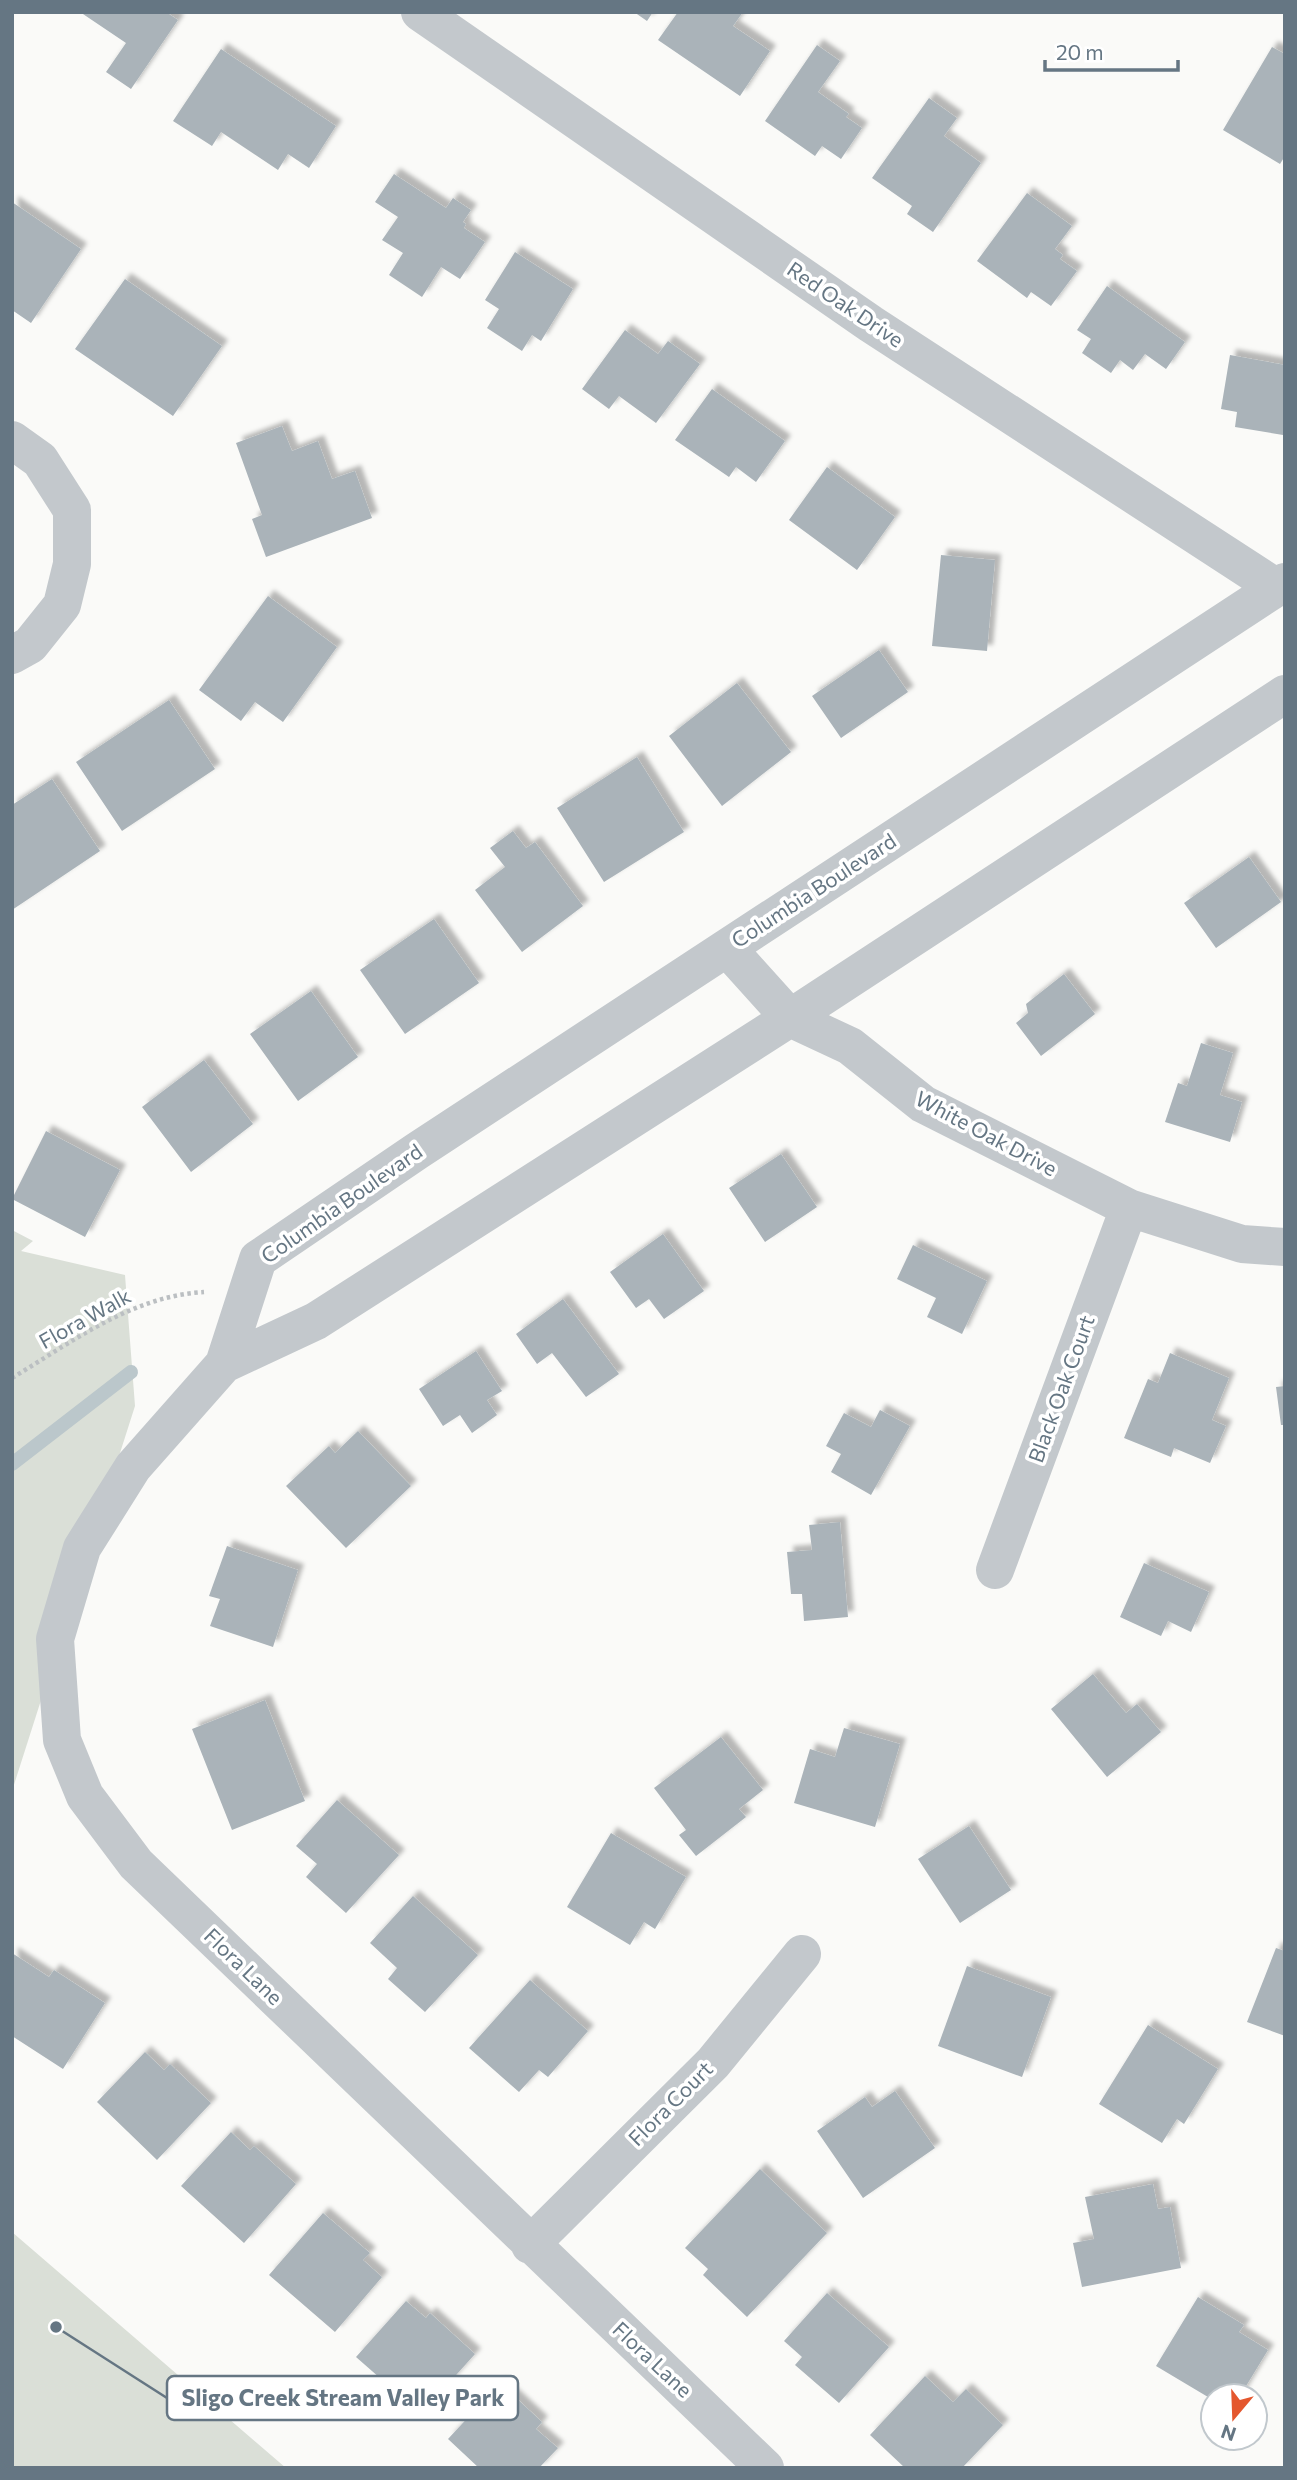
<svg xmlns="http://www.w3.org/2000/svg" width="1297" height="2480" font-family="Commissioner,sans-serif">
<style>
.green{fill:#dadfd7}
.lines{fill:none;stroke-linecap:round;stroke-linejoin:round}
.stream{stroke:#bbc7cb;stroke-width:14}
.building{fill:#aab3b9;filter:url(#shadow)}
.path{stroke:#bbbfc2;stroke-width:4.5;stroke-dasharray:3.5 3.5;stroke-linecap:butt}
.street{stroke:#c3c8cc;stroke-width:38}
.labels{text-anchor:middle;stroke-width:7;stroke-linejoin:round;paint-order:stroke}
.street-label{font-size:21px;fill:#657683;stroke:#fff}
.leader{fill:none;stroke:#657683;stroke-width:2.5}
.callout-dot{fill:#657683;stroke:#fff;stroke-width:2.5}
.callout{fill:#fff;stroke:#657683;stroke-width:2.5}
.callout-label{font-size:23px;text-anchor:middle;font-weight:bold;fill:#657683}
</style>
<defs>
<filter id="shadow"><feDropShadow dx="6" dy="-6" stdDeviation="2" flood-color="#0004"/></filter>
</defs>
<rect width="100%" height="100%" fill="#fafaf8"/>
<path class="green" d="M12 1230 33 1241 21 1251 125 1275 135 1406 12 1791Z
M12 2232 286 2468H12Z"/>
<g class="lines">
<path class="stream" d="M12 1464 131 1372"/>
</g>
<path class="building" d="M80 12H166L178 20 131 89 106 72 126 43Z
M634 12H653L647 21Z
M678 12H743L733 26 770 51 740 96 658 40Z
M817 45 840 61 818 92 849 114 846 117 862 128 841 159 822 146 815 156 765 121Z
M1272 47 1285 54V156L1280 164 1223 130Z
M221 49 336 126 309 168 288 154 278 170 221 132 212 146 173 121Z
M929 98 957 118 944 136 981 163 933 232 907 214 912 206 872 178Z
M394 174 446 208 453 198 471 210 463 222 466 224 464 228 485 242 460 279 441 267 422 297 389 275 403 253 382 240 398 217 375 202Z
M1027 193 1072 226 1055 249 1063 255 1060 259 1077 271 1051 306 1031 292 1027 298 977 261Z
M12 202 81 249 31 323 12 310Z
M515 252 573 289 541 341 532 335 522 351 487 328 499 309 485 300Z
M125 279 222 346 173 416 75 349Z
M1107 286 1185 342 1166 369 1145 354 1133 370 1120 360 1111 373 1082 353 1091 339 1077 330Z
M625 330 658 354 668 341 700 364 656 423 619 396 609 409 582 389Z
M1230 355 1285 365 1283 435 1235 427 1237 412 1221 409Z
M712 389 785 441 756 482 736 467 729 477 675 440Z
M282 426 292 451 318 441 332 479 355 471 372 518 266 557 252 519 262 515 236 443Z
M827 467 895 517 857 570 789 520Z
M941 555 995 560 987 651 932 646Z
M268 596 337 647 283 722 255 702 241 721 199 690Z
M879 650 908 692 841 738 812 696Z
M737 683 791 752 722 806 669 736Z
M169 700 215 769 122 831 76 762Z
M637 757 684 832 604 882 557 808Z
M52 779 100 851 12 910V805Z
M513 831 526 848 535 842 583 906 522 952 475 890 505 867 490 848Z
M1249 857 1281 902 1216 948 1184 903Z
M434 919 479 983 405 1034 360 970Z
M1064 974 1095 1014 1041 1056 1016 1023 1028 1013 1026 1004Z
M311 991 358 1057 298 1101 250 1034Z
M1201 1043 1233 1053 1220 1095 1242 1102 1230 1142 1165 1122 1178 1083 1187 1086Z
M204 1060 253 1124 191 1172 142 1107Z
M46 1131 120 1170 85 1237 12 1199Z
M781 1154 817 1207 765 1242 729 1188Z
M663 1234 704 1291 664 1319 649 1299 636 1308 610 1272Z
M913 1245 987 1281 962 1334 927 1317 936 1298 897 1279Z
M563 1299 619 1374 586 1397 552 1353 537 1364 516 1334Z
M476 1351 502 1391 487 1400 497 1415 472 1433 460 1415 443 1426 419 1389Z
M1170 1353 1229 1378 1212 1420 1226 1426 1210 1463 1174 1448 1171 1457 1124 1438 1148 1379 1158 1383Z
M1285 1386V1425H1281L1276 1387Z
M880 1410 910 1426 871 1495 831 1472 841 1454 826 1446 844 1413 871 1427Z
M358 1431 411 1486 346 1548 286 1486 329 1446 335 1453Z
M840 1522 848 1617 804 1621 802 1594H791L787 1552 812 1550 809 1525Z
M227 1546 298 1570 273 1647 210 1626 220 1599 209 1596Z
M1144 1563 1209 1592 1191 1632 1168 1621 1161 1636 1120 1617Z
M1093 1674 1126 1713 1137 1704 1161 1732 1107 1777 1051 1709Z
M265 1700 305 1801 232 1830 192 1729Z
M844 1728 900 1744 875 1827 794 1803 810 1749 835 1757Z
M721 1737 763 1790 739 1809 746 1817 696 1856 679 1835 686 1830 654 1788Z
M337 1800 399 1855 346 1913 306 1877 317 1864 296 1846Z
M969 1826 1011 1890 960 1923 918 1859Z
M611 1833 686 1877 655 1929 644 1922 630 1945 567 1907Z
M413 1896 478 1955 425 2012 388 1979 397 1968 370 1943Z
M1276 1948 1285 1951V2036L1247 2022Z
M12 1953 49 1977 54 1970 105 2003 63 2069 12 2036Z
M967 1966 1051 1997 1022 2077 938 2046Z
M530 1980 588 2031 548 2077 539 2070 519 2092 469 2048Z
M1148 2025 1218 2069 1184 2124 1177 2119 1162 2143 1099 2104Z
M145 2052 164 2070 170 2064 211 2103 157 2160 97 2102Z
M895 2091 935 2148 863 2198 817 2131 865 2097 872 2107Z
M231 2132 250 2150 254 2146 296 2184 244 2243 181 2186Z
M760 2169 827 2233 747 2317 703 2275 708 2269 685 2248Z
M1153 2184 1158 2209 1170 2207 1181 2268 1082 2287 1073 2243 1094 2239 1085 2197Z
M323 2213 370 2253 363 2260 382 2277 335 2332 269 2275Z
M827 2293 889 2347 839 2403 795 2365 802 2357 784 2341Z
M1198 2297 1244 2325 1239 2332 1268 2350 1240 2396H1213V2400L1156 2366Z
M406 2301 426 2318 430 2313 475 2354 421 2414 356 2357Z
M925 2376 953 2402 966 2389 1003 2425 962 2468H905L870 2435Z
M500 2383 542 2422 536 2429 558 2448 539 2468H479L448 2439Z"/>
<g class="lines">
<path class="path" d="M12 1378C72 1342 132 1296 204 1292"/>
<path class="street" d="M420 12 871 324 1277 588
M12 440 40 460 72 510V564L62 605 30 645 12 655
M727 948 790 1018 850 1046 923 1104 1129 1208 1242 1244 1285 1247
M224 1364 258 1259 417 1151 1285 582
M995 1570 1129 1208
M530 2245 713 2063 802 1954
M765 2468 136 1864 85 1796 62 1740 55 1639 82 1548 133 1467 224 1364 316 1321 790 1018 1285 694"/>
</g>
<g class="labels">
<g class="street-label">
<text transform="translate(845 305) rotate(34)" y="7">Red Oak Drive</text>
<text transform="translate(814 891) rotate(-33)" y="7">Columbia Boulevard</text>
<text transform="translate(986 1134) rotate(28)" y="7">White Oak Drive</text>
<text transform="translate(342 1204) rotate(-35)" y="7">Columbia Boulevard</text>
<text transform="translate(85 1319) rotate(-29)" y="7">Flora Walk</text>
<text transform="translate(1062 1389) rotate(-70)" y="7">Black Oak Court</text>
<text transform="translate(243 1967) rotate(44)" y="7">Flora Lane</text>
<text transform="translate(671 2104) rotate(-45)" y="7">Flora Court</text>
<text transform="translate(652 2360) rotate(43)" y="7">Flora Lane</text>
</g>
</g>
<path class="leader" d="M56 2327L167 2398"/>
<circle class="callout-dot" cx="56" cy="2327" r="7"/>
<rect class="callout" x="167" y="2376" width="351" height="44" rx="7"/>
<g class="callout-label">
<text x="343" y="2406">Sligo Creek Stream Valley Park</text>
</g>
<rect width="1297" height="2480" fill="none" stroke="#657683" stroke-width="28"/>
<g transform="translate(1234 2417) rotate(199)"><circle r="33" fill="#ffffff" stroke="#c1c8cd" stroke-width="2"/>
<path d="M0-5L12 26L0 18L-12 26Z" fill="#e4572e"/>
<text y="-10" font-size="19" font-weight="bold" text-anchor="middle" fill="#657683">N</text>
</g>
<path d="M1045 60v10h133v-10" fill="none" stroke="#657683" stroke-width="3.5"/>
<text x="1056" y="60" font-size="21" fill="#657683" stroke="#ffffff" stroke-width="5" paint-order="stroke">20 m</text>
</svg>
